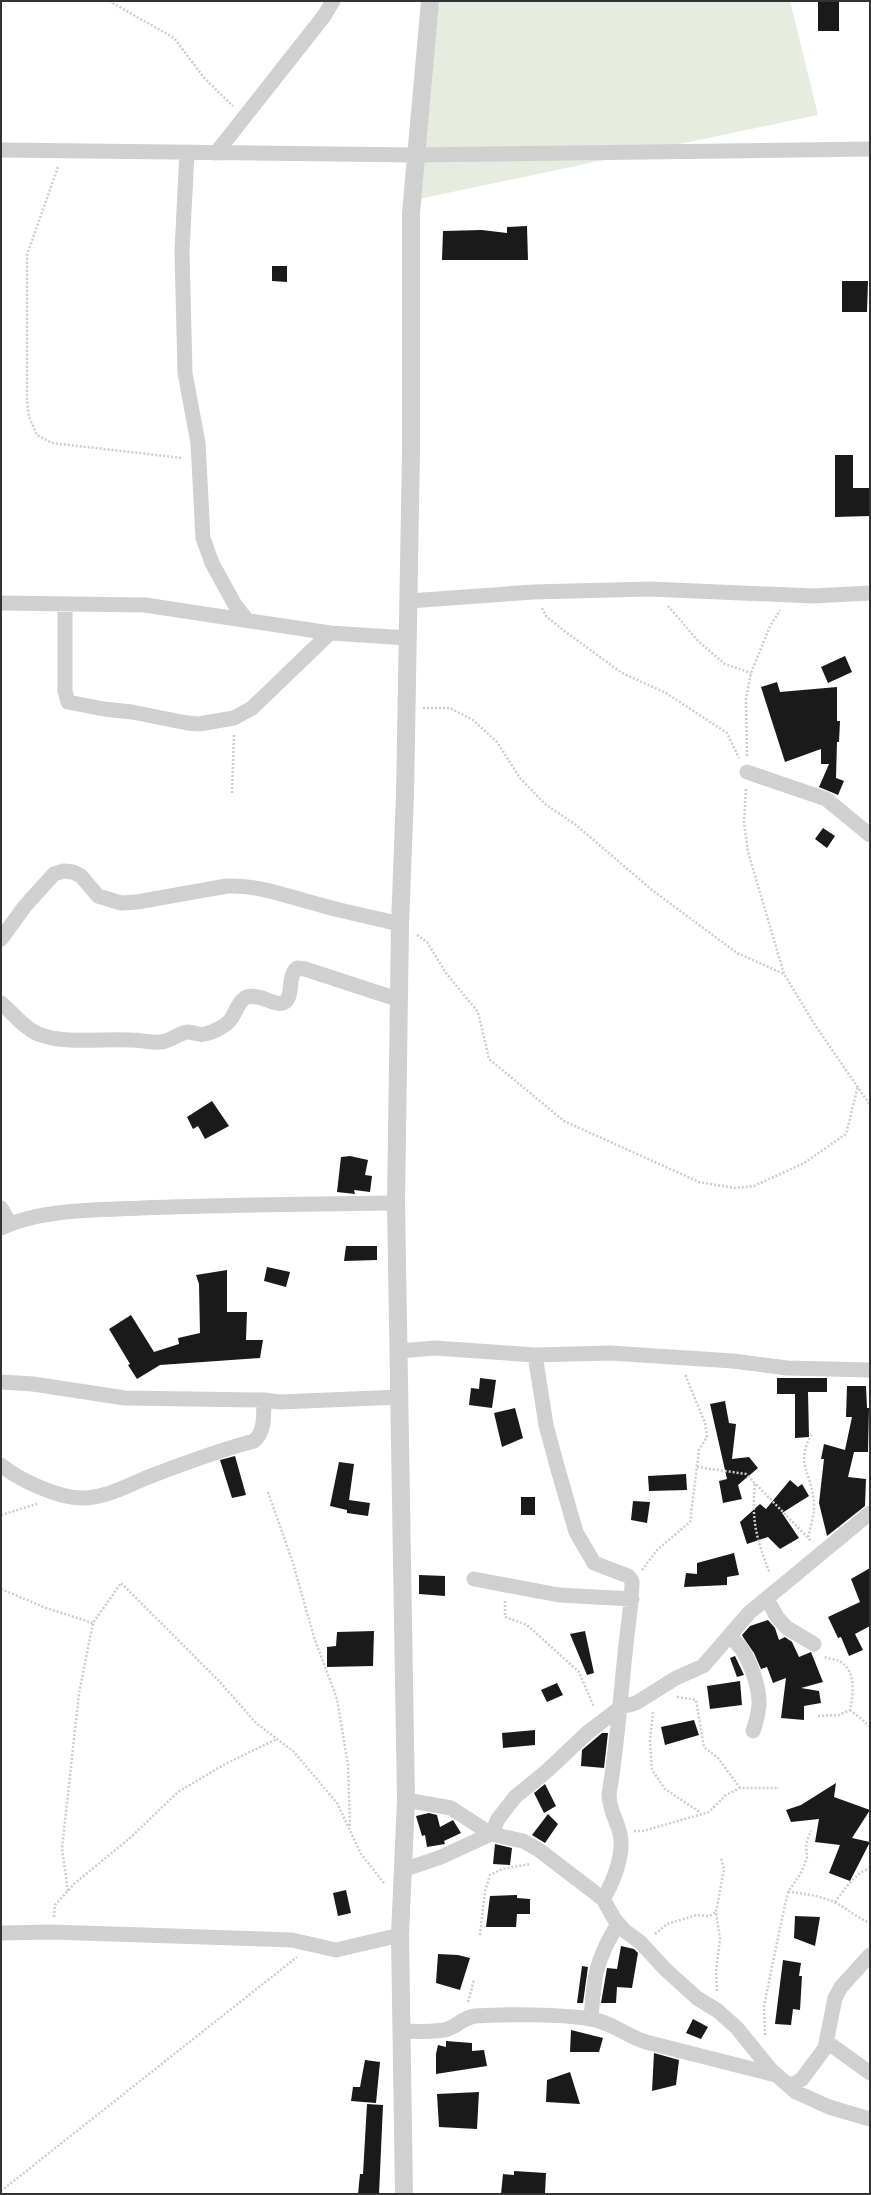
<svg xmlns="http://www.w3.org/2000/svg" width="871" height="2195" font-family="Commissioner,sans-serif">
<style>
.green{fill:#e6ecdf}
.building{fill:#1a1a1a}
.lines{fill:none;stroke-linecap:round;stroke-linejoin:round}
.path{stroke:#cdcdcd;stroke-width:2.5;stroke-dasharray:2 2;stroke-linecap:butt}
.minor{stroke:#d0d0d0;stroke-width:15}
.tertiary{stroke:#d0d0d0;stroke-width:18}
</style>
<rect width="100%" height="100%" fill="#fff"/>
<path class="green" d="M431 1H790L818 115 419 199Z"/>
<path class="building" d="M818 1H839V31H818Z
M527 226 528 260H442L443 231 482 230 507 233V227Z
M272 266H287V282L272 281Z
M842 281H868L867 312H842Z
M835 455H853V488H870V516L835 517Z
M845 656 852 672 828 683 821 667Z
M777 682 780 692 837 687V721H840L839 742H837L836 778 844 781 838 795 819 787 829 764H821V749L785 762 761 687Z
M823 828 835 836 827 848 815 839Z
M212 1101 229 1126 205 1139 198 1126 193 1129 187 1117Z
M350 1156 368 1160 365 1175 372 1176 370 1192 354 1190 355 1194 337 1192 341 1157Z
M346 1246H377V1260L344 1261Z
M267 1267 290 1272 286 1287 264 1281Z
M227 1270V1312H247L246 1340H263L260 1358 160 1365 137 1379 128 1365 130 1364 109 1329 131 1315 154 1352 179 1344 178 1338 200 1333 199 1284 196 1275Z
M480 1378 496 1380 492 1408 469 1405 471 1388 479 1389Z
M777 1378H827V1392H808L809 1437 795 1438V1394H777Z
M847 1386H866L867 1408H869L868 1452H854L848 1477 866 1479 865 1506 827 1536 819 1503 824 1459H821L824 1444 845 1450 852 1417H846Z
M725 1401 729 1423 736 1424 732 1459 749 1457 758 1468 738 1485 742 1499 723 1503 719 1481 727 1479 710 1404Z
M515 1408 523 1438 502 1447 494 1413Z
M235 1456 246 1495 232 1498 220 1460Z
M339 1462 354 1464 349 1500 370 1503 368 1516 347 1513V1510L330 1506Z
M686 1474 687 1490 649 1491 648 1476Z
M790 1480 798 1487 802 1484 809 1496 782 1513 799 1538 780 1549 768 1537 747 1544 740 1522 760 1504 766 1509Z
M521 1497H535V1515H521Z
M633 1501 650 1502 647 1523 631 1520Z
M734 1553 739 1575 727 1577V1585L684 1587 686 1573 697 1574V1563Z
M870 1568V1626L855 1634 863 1650 849 1656 841 1637 838 1638 828 1617 860 1602 851 1579Z
M419 1575 445 1576V1596L419 1594Z
M768 1620 775 1628 779 1640 785 1637 792 1642 799 1657 811 1652 823 1682 801 1688 819 1691 821 1703 804 1706V1720L781 1718 786 1678 773 1683 767 1667 761 1669 754 1653 743 1637 742 1635 750 1626Z
M374 1631 373 1666 327 1667V1647L336 1646 337 1632Z
M585 1631 594 1673 587 1675 570 1634Z
M735 1656 744 1675 737 1677 730 1658Z
M740 1681 742 1705 710 1709 707 1686Z
M557 1683 563 1695 547 1702 541 1690Z
M694 1720 699 1735 665 1745 661 1727Z
M535 1730V1745L503 1748 502 1733Z
M602 1733H608L604 1768 581 1766 582 1750Z
M836 1783 834 1797 870 1810 852 1838 870 1842 850 1881 829 1873 840 1845 815 1842 819 1819 791 1822 786 1810 801 1805Z
M545 1784 556 1806 544 1813 534 1793Z
M429 1813 437 1815 440 1827 453 1820 461 1833 444 1841 445 1844 427 1847 425 1835 422 1836 416 1816Z
M548 1814 558 1824 545 1843 532 1835Z
M495 1844 512 1848 510 1865 493 1864Z
M346 1890 351 1913 338 1916 333 1893Z
M517 1895V1898L530 1899V1914H517L516 1927H486L490 1896Z
M795 1916 820 1917 815 1946 794 1938Z
M621 1946 634 1949 638 1953 632 1988 617 1987 616 2003H601L607 1968 617 1969Z
M438 1954 458 1955 470 1958 460 1990 436 1983Z
M783 1960 801 1963 799 1976H802L800 2010 793 2009 791 2025 775 2024Z
M582 1966 588 1967 583 2003H577Z
M693 2019 708 2027 701 2039 686 2033Z
M571 2030 603 2038 599 2052H570Z
M446 2041 472 2043V2051L484 2050 487 2066 436 2074V2054L438 2045 446 2047Z
M654 2053 679 2060 676 2085 652 2091Z
M365 2060 380 2062 376 2103 351 2101 353 2087H360Z
M570 2072 580 2104 546 2102 547 2080Z
M479 2092 477 2129 439 2127 437 2094Z
M367 2104 383 2105 379 2194H358L360 2174H363Z
M514 2171 546 2173 545 2194H501L503 2174 514 2175Z"/>
<g class="lines">
<path class="path" d="M109 1 174 38 205 79 233 106
M58 167 27 255V399L29 417 37 435 52 443 182 458
M668 606 699 642 725 664 751 673
M542 608 546 616 563 630 622 673 666 693 727 733 739 758
M423 708H450L473 720 497 742 520 778 545 804 576 825 652 890 737 953 784 974
M747 756 746 699 751 673 770 626 780 610
M746 789 744 822 748 852 784 974 815 1025 870 1105
M232 793 234 735
M417 935 427 942 446 973 478 1012 489 1059 564 1121 699 1182 734 1188 754 1186 804 1163 846 1134 858 1086
M697 1467 746 1474 812 1542
M755 1484C751 1522 757 1540 770 1574
M268 1492 292 1560 314 1637 337 1699 348 1765 350 1828
M1 1515 37 1504
M808 1537C810 1528 814 1516 814 1507 815 1477 793 1464 812 1434
M642 1570 657 1550 690 1522 699 1450 707 1437 705 1423 685 1374
M1 1589 46 1608 93 1623
M505 1601V1617L527 1625 579 1672 594 1707
M677 1697 696 1700 704 1747 718 1758 740 1788
M850 1710 870 1726
M653 1712 650 1741 652 1770 665 1789 701 1813
M818 1716 839 1715 850 1710C853 1694 857 1670 839 1661 835 1659 829 1659 824 1657
M634 1831H643L709 1812 726 1795 740 1788H779
M68 1891 62 1849 79 1693 93 1623 121 1583 219 1681 256 1723 294 1752 337 1803 361 1854 384 1883
M788 1892C803 1893 820 1896 834 1902 847 1908 857 1918 870 1923
M835 1902C845 1889 854 1874 870 1868
M54 1917 55 1905 75 1883 130 1838 178 1792 225 1764 277 1739
M655 1934 667 1924 697 1915 709 1916 716 1912
M480 1935 485 1891 490 1875 502 1869 530 1864
M717 1991 716 1972 720 1939 716 1912 724 1869 721 1858
M468 2002 474 1980
M765 2035 764 2006 781 1923 788 1892 801 1873 807 1858 806 1844 811 1831
M1 2191 297 1957"/>
<path class="minor" d="M1 150 416 155 870 149
M187 152 182 251 185 373 198 443 203 538 212 563 235 605 246 619
M216 153 324 16 333 1
M409 601 533 592 650 589 813 596 870 593
M1 603 145 605 330 633 408 638
M65 605V691L68 702 104 709 132 712 187 723 199 724 234 718 252 708 330 633
M747 772 826 799 870 835
M1 939 25 906 54 874 64 871 73 872 81 876 98 896 121 903 137 902 227 886C261 885 285 896 317 904 344 912 372 917 400 924
M1 1003C13 1013 24 1028 38 1034 67 1045 102 1038 132 1040 141 1040 150 1043 160 1042 170 1042 180 1032 188 1032 194 1032 199 1036 205 1034 214 1032 226 1026 231 1019 236 1012 239 1000 247 997 260 993 277 1008 285 1002 294 995 287 976 297 968L305 969 400 1000
M1 1208 10 1224
M1 1228C41 1209 98 1210 141 1208 226 1205 311 1204 396 1203
M399 1351 435 1348 535 1355 610 1353 733 1361 787 1368 870 1370
M535 1355 546 1425 557 1466 576 1532 594 1563 628 1576 632 1581C632 1605 627 1630 625 1654 620 1701 617 1748 609 1794 609 1808 615 1817 619 1830 626 1851 614 1881 603 1899
M1 1382 33 1384 125 1398 264 1400 280 1402 400 1397
M1 1465C19 1480 58 1498 82 1498 107 1498 128 1485 151 1476 185 1463 219 1450 254 1441 266 1431 263 1413 264 1400
M474 1579 559 1595 632 1599
M767 1599 777 1617 787 1628 814 1644
M728 1637C747 1645 760 1687 759 1706 758 1715 756 1723 753 1731
M406 1800 451 1808 491 1834 523 1841 539 1850 603 1899 615 1920 625 1931 640 1942 666 1970 697 1998 718 2011 737 2028 771 2070 796 2092 829 2107 870 2119
M403 1870 441 1857 491 1834 498 1819 515 1797 548 1770 587 1733 621 1707 636 1703 676 1678 703 1666 749 1613 870 1513
M1 1933 52 1932 292 1940 336 1950 400 1935
M591 2019C594 1977 595 1961 618 1924
M402 2031C416 2031 435 2033 448 2029 459 2025 462 2018 475 2016 507 2014 560 2014 591 2019 611 2022 627 2036 646 2042L776 2075
M827 2042 870 2073
M788 2085 796 2083 802 2079 825 2048 835 1998 841 1987 870 1955"/>
<path class="tertiary" d="M404 2194 400 1935 406 1800 396 1203 400 924 405 795 411 451V213L430 1"/>
</g>
<rect width="871" height="2195" fill="none" stroke="#333333" stroke-width="4"/>
</svg>
